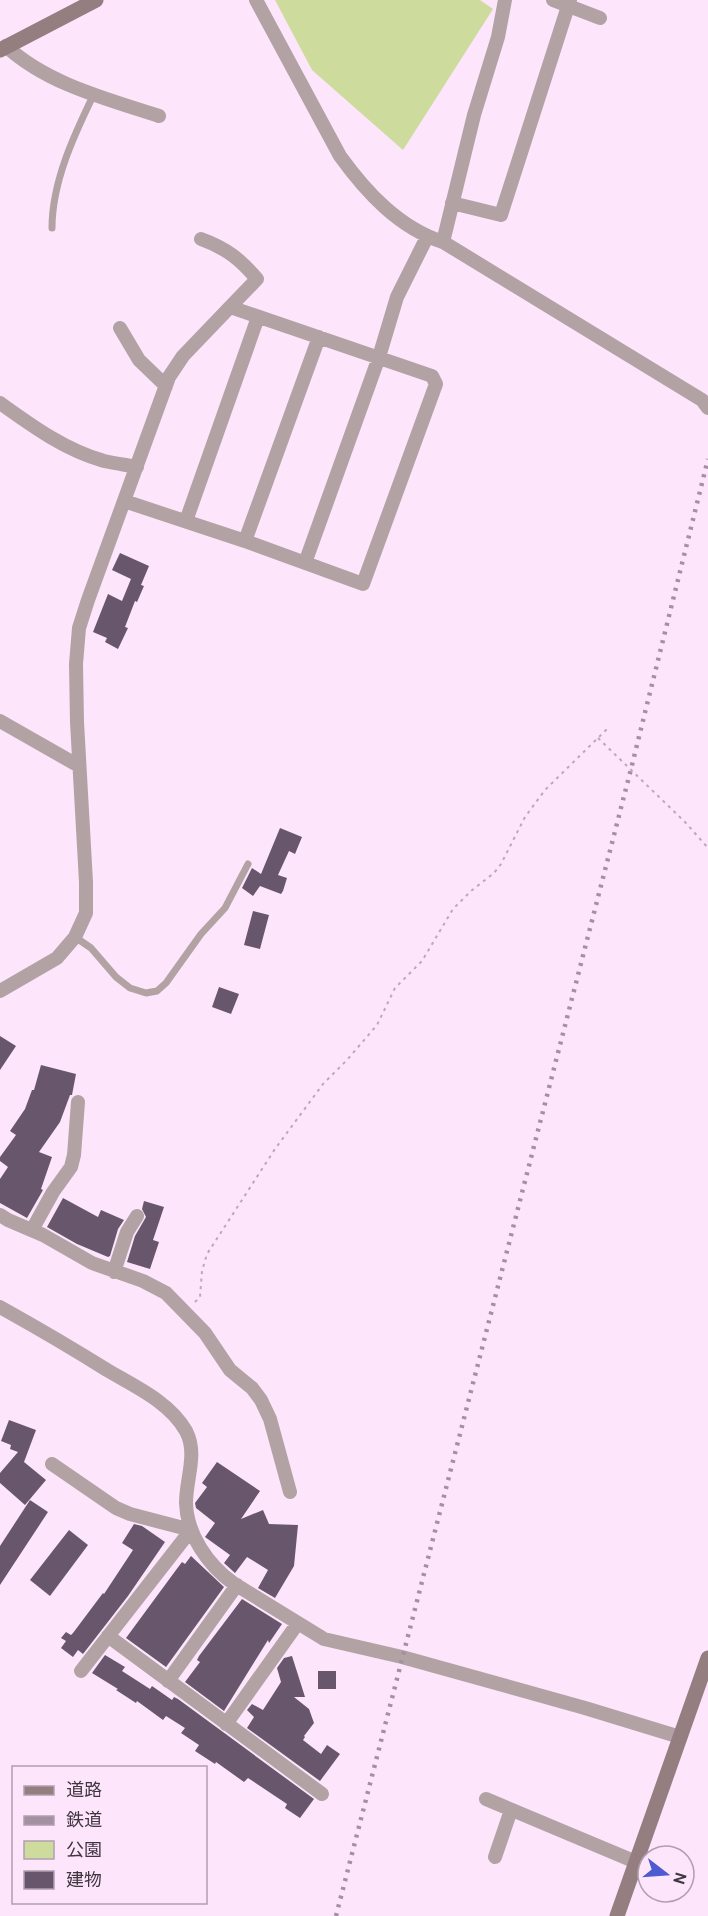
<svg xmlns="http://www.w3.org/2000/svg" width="708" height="1916" font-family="Cabin,'Noto Sans JP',sans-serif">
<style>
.green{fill:#cddb9d}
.building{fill:#68576c}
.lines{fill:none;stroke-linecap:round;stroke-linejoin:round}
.path{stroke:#bba8ba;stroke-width:2;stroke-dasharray:3 4.5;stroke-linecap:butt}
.lane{stroke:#b2a2a4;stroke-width:7}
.street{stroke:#b2a2a4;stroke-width:14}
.secondary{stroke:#947e80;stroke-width:15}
.rail{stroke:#a391a2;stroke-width:4.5;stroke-dasharray:3 6;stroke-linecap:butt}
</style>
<rect width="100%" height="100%" fill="#fde5fc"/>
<path class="green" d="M275 0H480L493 9 403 150 312 70Z"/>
<path class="building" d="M120 553 149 566 141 585 144 586 137 602 135 601 125 627 128 628 118 649 105 642 107 638 93 632 108 594 122 601 131 579 112 570Z
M280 828 302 837 295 854 289 851 278 875 287 878 283 891 281 894 260 886 253 896 242 888 252 868 261 874Z
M253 911 269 915 260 949 244 945Z
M219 987 239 994 231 1014 212 1007Z
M0 1036 16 1046 0 1070Z
M41 1065 76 1074 72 1095H70L60 1122 39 1152 52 1157 41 1189 43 1190 27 1218 0 1203V1179L8 1167 0 1161V1157L16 1135 10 1131 25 1109 32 1090H34Z
M63 1198 98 1217 101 1210 124 1220 118 1229 110 1256 108 1257 77 1244 47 1227Z
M144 1201 164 1207 153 1240 159 1242 150 1269 127 1262 135 1236 146 1217 142 1209Z
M9 1420 36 1430 24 1462 46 1480 25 1505 0 1483V1473L18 1452 10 1449 11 1445 1 1441Z
M217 1462 260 1491 241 1519 263 1510 269 1524 298 1525 294 1566 275 1598 258 1588 268 1570 247 1557 235 1573 224 1563 230 1555 205 1537 215 1523 196 1508 195 1503 207 1487 202 1483Z
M30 1500 48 1512 0 1585V1546Z
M134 1524 142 1526 165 1542 128 1596 83 1654 78 1650 73 1657 61 1648 66 1641 61 1638 66 1632 71 1635 73 1633 103 1593 104 1594 133 1550 122 1543Z
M69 1530 88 1545 50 1596 30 1580Z
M191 1556 224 1587 166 1667 126 1638 176 1570 182 1562 185 1564Z
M242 1599 282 1624 269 1643 268 1640 224 1711 185 1682 200 1662 197 1660 199 1656Z
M105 1655 125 1667 122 1671 150 1689 152 1686 172 1700 174 1697 178 1699 314 1799 300 1818 285 1808 287 1804 248 1778 244 1782 216 1762 215 1764 195 1751 199 1745 181 1733 185 1728 166 1716 163 1720 137 1701 136 1703 116 1690 118 1689 92 1673Z
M292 1656 305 1697H294L309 1709 314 1723 304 1736 305 1737 303 1740 321 1754 327 1745 340 1754 320 1781 247 1728 254 1717 247 1710 252 1704 263 1710 281 1682 277 1668 284 1658Z
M318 1671H336V1689H318Z"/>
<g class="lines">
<path class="path" d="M598 738 685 822 708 848
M195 1302 200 1297 202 1271 207 1254 275 1149 323 1084 347 1060 377 1025 395 988 422 961 453 909 471 891 494 873 501 864 525 817 545 790 607 729"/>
<path class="lane" d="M52 228C52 182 74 135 94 94
M75 937 91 948 116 977 130 988 146 993 157 991 166 983 201 934 225 908 248 864"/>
<path class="street" d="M256 0 340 156C366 192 399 228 443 242L702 400 708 408
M553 0 600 18
M6 46C47 84 107 99 159 116
M452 203 501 215 570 0
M201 239C226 248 240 259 257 279L230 307
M443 242 474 115 498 37 505 0
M120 328 139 360 166 386
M0 403C32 426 65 450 104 461 114 463 126 465 137 467
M186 521 258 317
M245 541 319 337
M305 563 379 357 397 297 427 237
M0 721 79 766
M0 991 57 958 75 937 86 913V882L77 722 76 664 79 628 88 600 169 377 183 356 230 307 432 376 436 384 363 584 245 541 124 501
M0 1215 8 1220 43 1235 92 1263 143 1281 166 1293 205 1333 230 1370 252 1388 261 1400 270 1419 290 1492
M32 1230 53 1192 71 1167 74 1155 78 1102
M114 1272 127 1232 137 1216
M0 1307C36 1327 72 1348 107 1370 134 1386 170 1402 186 1431 198 1454 186 1478 186 1503 187 1535 208 1565 233 1583L324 1639 402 1657 585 1708 680 1737
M52 1464 116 1508 130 1514 191 1530 81 1671
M108 1636 322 1794
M168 1681 237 1585
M226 1724 298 1623
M486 1799 636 1862
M495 1857 511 1810"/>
<path class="secondary" d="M0 50 96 0
M617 1916 708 1658"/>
<path class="rail" d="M336 1916 631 769 708 459"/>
</g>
<rect x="12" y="1766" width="195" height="138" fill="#fde5fc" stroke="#b19fb0" stroke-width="1.5"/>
<rect x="24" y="1786" width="30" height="9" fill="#947e80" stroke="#b19fb0" stroke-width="1.5"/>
<text x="66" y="1796" font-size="18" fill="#40363f">道路</text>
<rect x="24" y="1816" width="30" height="9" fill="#a391a2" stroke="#b19fb0" stroke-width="1.5"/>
<text x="66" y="1826" font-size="18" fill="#40363f">鉄道</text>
<rect x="24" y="1841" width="30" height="18" fill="#cddb9d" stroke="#b19fb0" stroke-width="1.5"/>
<text x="66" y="1856" font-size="18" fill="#40363f">公園</text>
<rect x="24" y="1871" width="30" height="18" fill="#68576c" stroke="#b19fb0" stroke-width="1.5"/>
<text x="66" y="1886" font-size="18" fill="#40363f">建物</text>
<g transform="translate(666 1874) rotate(107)"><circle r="28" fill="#fde5fc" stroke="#b19fb0" stroke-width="1.5"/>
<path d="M0-4.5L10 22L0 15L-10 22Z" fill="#4d5bd1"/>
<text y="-9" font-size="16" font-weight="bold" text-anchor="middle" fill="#40363f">N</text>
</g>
</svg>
